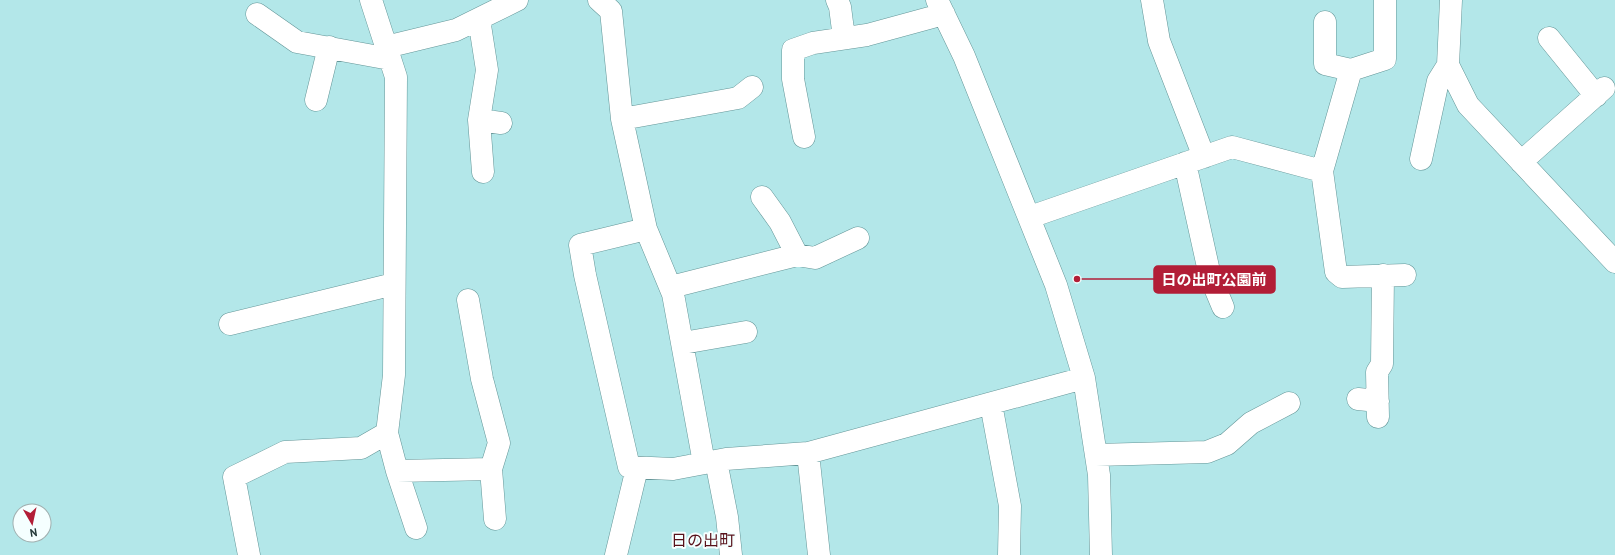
<svg xmlns="http://www.w3.org/2000/svg" width="1615" height="555" font-family="'PT Sans','Noto Sans JP',sans-serif">
<style>
.lines{fill:none;stroke-linecap:round;stroke-linejoin:round}
.minor-casing{stroke:#649698;stroke-width:23}
.minor{stroke:#fff;stroke-width:22}
.labels{text-anchor:middle;stroke-width:4;stroke-linejoin:round;paint-order:stroke}
.quarter-label{font-size:16px;fill:#58121b;stroke:#f5ffff}
.leader{fill:none;stroke:#b21e37;stroke-width:1.5}
.callout-dot{fill:#b21e37;stroke:#f5ffff;stroke-width:1.5}
.callout{fill:#b21e37;stroke:#b21e37;stroke-width:1.5}
.callout-label{font-size:15px;text-anchor:middle;font-weight:bold;fill:#fff}
</style>
<rect width="100%" height="100%" fill="#b3e7e9"/>
<g class="lines">
<defs>
<path id="minor" d="M599 0 611 11 622 119 646 229 673 294 704 463
M837 0 840 7 844 38
M937 0 964 56 1056 285 1084 378 1099 475 1101 555
M1152 0 1159 41 1204 157
M1451 0 1448 65 1468 105 1615 262
M257 14 297 42 390 59
M479 19 487 70 479 120 483 172
M1325 22V64L1351 70
M1549 38 1596 96
M386 47 456 30 517 0
M316 100 329 47
M622 119 738 98 752 87
M479 120 501 123
M804 137 793 79V50L813 43 867 35 944 14
M1421 159 1438 81 1448 65
M1521 162 1604 88
M1185 163 1210 276 1223 307
M1322 171 1336 272 1342 277 1405 275
M762 197 780 222 797 255
M1030 217 1232 147 1322 171 1351 70 1385 59V0
M646 229 580 245 585 275 629 467 673 469 726 459 808 453 1084 378
M671 287 797 255 815 258 858 238
M468 300 482 379 499 443 491 469
M230 324 394 284
M683 343 746 332
M1358 399 1378 401
M991 404 1010 506 1009 555
M1378 417 1377 372 1382 364 1383 275
M387 433 397 471 491 469 495 519
M808 453 819 555
M1096 455 1207 452 1227 444 1251 423 1289 403
M716 461 727 517 731 555
M397 471 416 528
M249 555 234 477 285 452 361 448 387 433 394 375 396 77 371 0
M616 555 637 468"/>
</defs>
<use href="#minor" class="minor-casing"/>
<use href="#minor" class="minor"/>
</g>
<g class="labels">
<g class="quarter-label">
<text x="703" y="546">日の出町</text>
</g>
</g>
<path class="leader" d="M1077 279L1154 279"/>
<circle class="callout-dot" cx="1077" cy="279" r="4"/>
<rect class="callout" x="1154" y="266" width="121" height="27" rx="4"/>
<g class="callout-label">
<text x="1214" y="285">日の出町公園前</text>
</g>
<g transform="translate(32 523) rotate(171)"><circle r="19" fill="#f5ffff" stroke="#a0afaf"/>
<path d="M0-3L7 15L0 10L-7 15Z" fill="#b21e37"/>
<text y="-6" font-size="11" font-weight="bold" text-anchor="middle" fill="#213636">N</text>
</g>
</svg>
